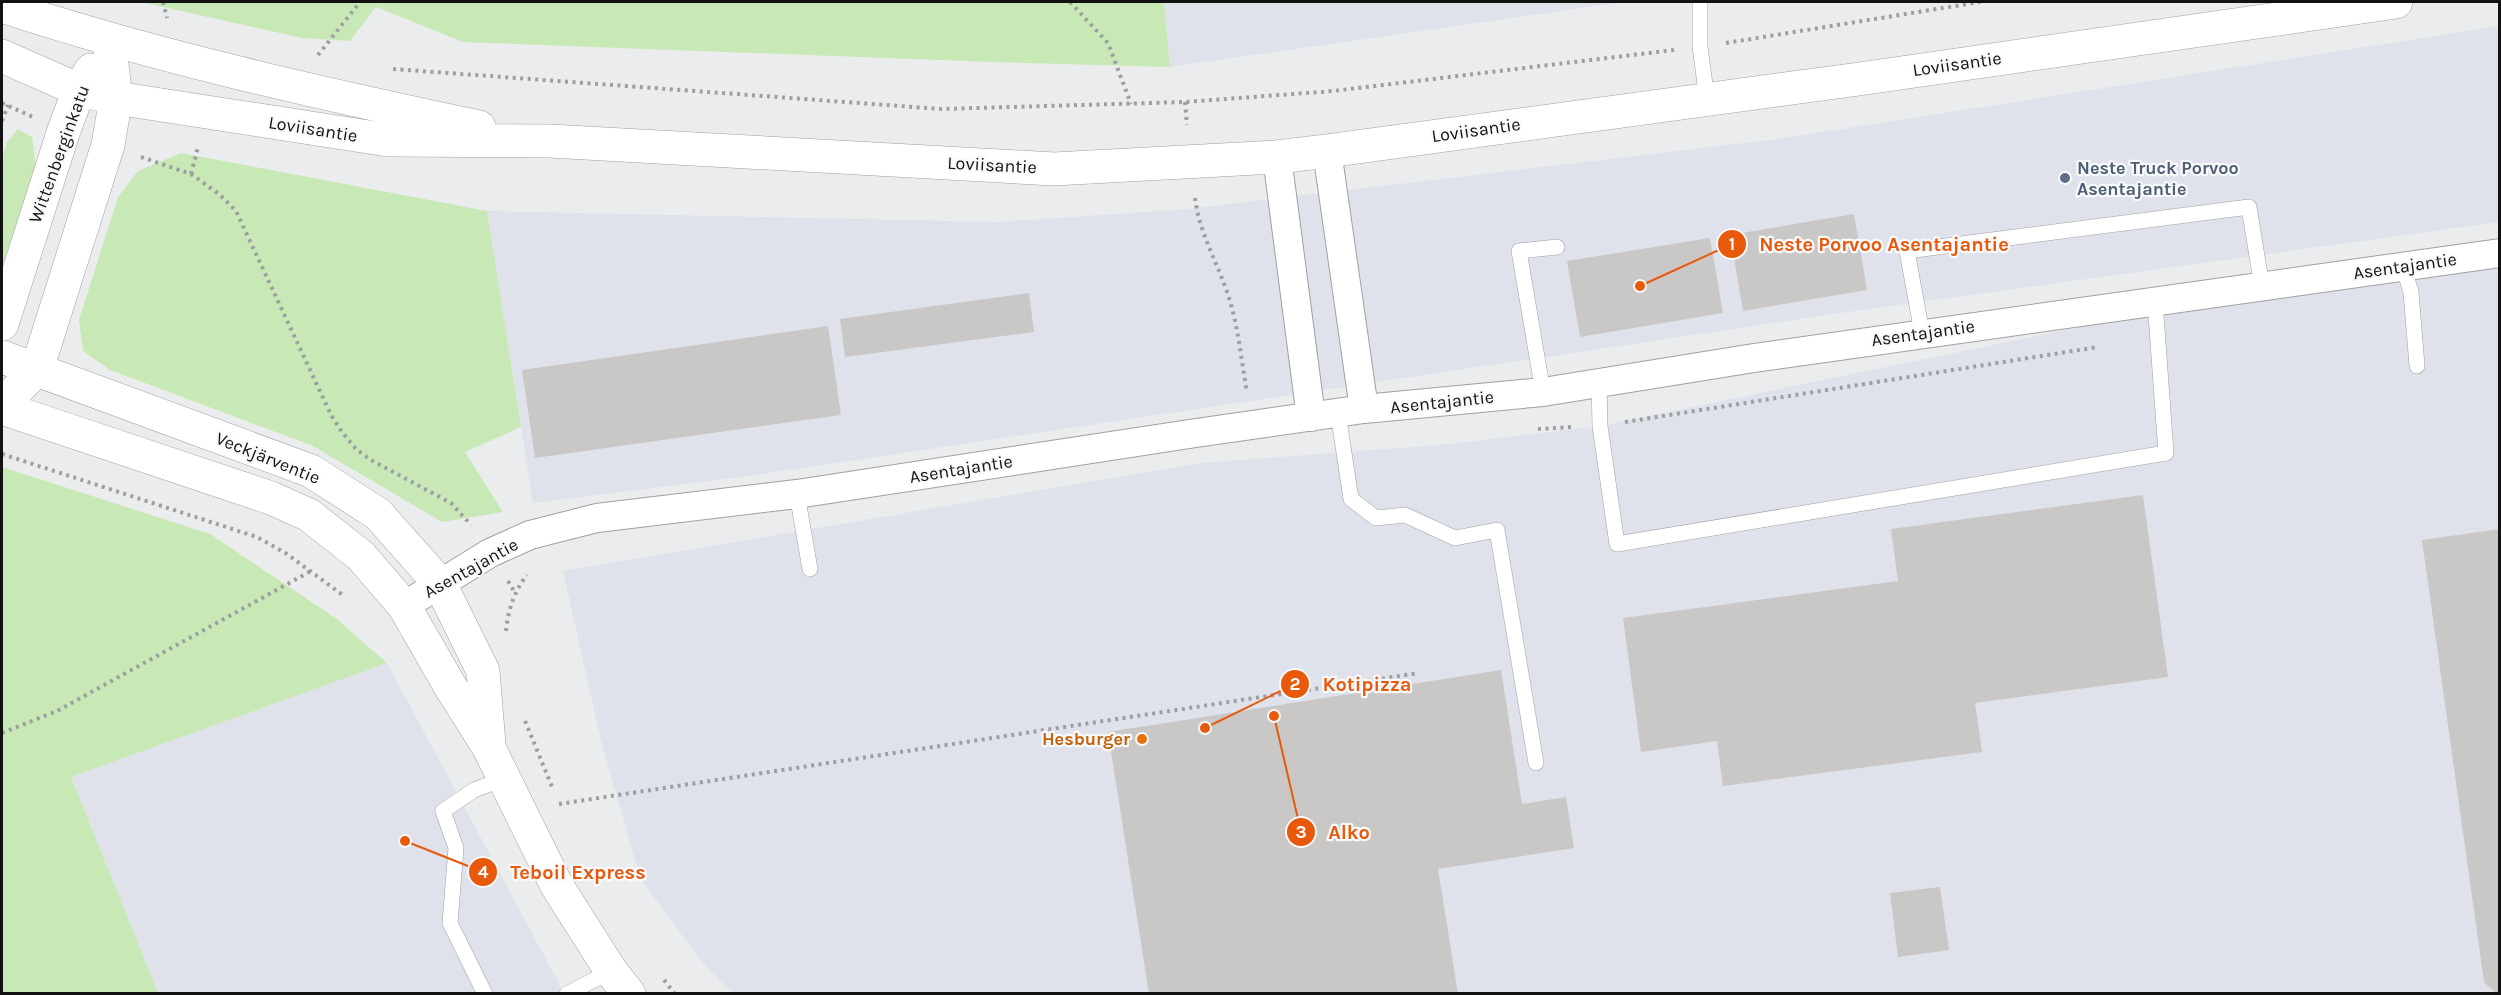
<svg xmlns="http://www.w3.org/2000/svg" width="2501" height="995" font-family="Karla,sans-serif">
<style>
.built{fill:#dfe2eb}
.green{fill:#c8e9b5}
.building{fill:#c9c8c6}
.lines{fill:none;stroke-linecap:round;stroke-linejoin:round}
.lane-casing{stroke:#a0a0a2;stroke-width:16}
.street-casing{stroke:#a0a0a2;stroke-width:30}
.secondary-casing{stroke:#a0a0a2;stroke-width:34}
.path{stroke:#9d9ea0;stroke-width:4;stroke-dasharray:3 4.5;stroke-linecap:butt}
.lane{stroke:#fff;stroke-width:15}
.street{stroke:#fff;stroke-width:28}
.secondary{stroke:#fff;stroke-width:33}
.service-dot{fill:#5c6f8a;stroke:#f8f9fb;stroke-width:2}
.food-dot{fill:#e8710a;stroke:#f8f9fb;stroke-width:2}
.labels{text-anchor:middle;stroke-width:4.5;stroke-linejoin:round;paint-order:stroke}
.street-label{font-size:18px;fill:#121213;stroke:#f8f9fb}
.service-label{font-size:18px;font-weight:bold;fill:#4e5e75;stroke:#f8f9fb;text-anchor:start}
.food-label{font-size:18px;font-weight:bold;fill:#c56008;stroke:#f8f9fb;text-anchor:end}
.leader{fill:none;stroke:#e8590c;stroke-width:2}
.callout-dot{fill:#e8590c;stroke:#f8f9fb;stroke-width:2}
.mark-label{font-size:18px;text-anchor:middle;font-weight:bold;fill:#fff}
.callout-label{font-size:20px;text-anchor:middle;font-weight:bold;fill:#e8590c;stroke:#f8f9fb;stroke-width:4.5;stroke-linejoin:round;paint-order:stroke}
</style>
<rect width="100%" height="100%" fill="#ebecee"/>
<path class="built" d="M1164 2H1623L1170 67Z
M2499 26V222L1826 315 749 476 533 503 487 211 996 222 1188 209 1778 139Z
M2499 244V993H732L701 961 641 880 601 741 563 571 1201 463 1440 445 1600 426 2454 250Z
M387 663 564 993H158L71 777Z"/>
<path class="green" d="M141 2H1164L1170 67 992 62 463 42 376 7 350 41 302 38Z
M18 129 32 137 36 166 2 266V159L7 142Z
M181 153 487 211 521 427 465 452 503 512 442 522 313 446 110 370 83 351 79 320 118 197 138 171Z
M2 467 210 534 337 619 387 663 71 777 158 993H2Z"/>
<path class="building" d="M1854 214 1867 290 1743 311 1730 235Z
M1710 238 1723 313 1580 337 1567 261Z
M1029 293 1034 332 845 357 840 319Z
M828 326 841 415 535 458 522 370Z
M2143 495 2168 677 1975 703 1982 752 1723 786 1717 741 1641 752 1623 618 1898 581 1891 529Z
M2500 529V994H2497L2484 982 2422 540Z
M1501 670 1522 804 1566 797 1574 848 1438 869 1458 994H1149L1108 732Z
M1940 887 1949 950 1898 957 1890 893Z"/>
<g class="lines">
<defs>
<path id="lane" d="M1700 2V47L1707 99
M2403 266 2411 292 2417 366
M1922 333 1907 251 2249 207 2262 287
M1599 383 1600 426 1617 544 2166 453 2155 301
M1543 392 1519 251 1557 247
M1338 413 1351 499 1376 518 1405 515 1455 538 1497 530 1536 763
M797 494 810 569
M485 994 450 923 456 848 443 811 474 790 503 779
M567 994 611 971"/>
<path id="street" d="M1327 151 1364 409
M1277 157 1311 417
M404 606 490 553 530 535 597 518 797 494 1196 433 1364 409 1543 392 1754 358 2500 253"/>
<path id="secondary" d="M2 6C157 57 319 93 479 127
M2 56 79 90 116 98 388 140 550 141 1054 169 1277 157 1327 151 1859 79 2396 2
M2 324 64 130 79 90 91 70
M2 357 311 471 378 514 440 584 483 671 489 744
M2 405 37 369 108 145 116 98 109 40
M2 408 271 498 309 515 361 556 404 606 450 686 489 748 557 886 611 971 629 994"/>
</defs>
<use href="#lane" class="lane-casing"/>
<use href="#street" class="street-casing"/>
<use href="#secondary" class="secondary-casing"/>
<path class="path" d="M163 2 167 18
M1070 2 1108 43 1131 104
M1726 43 1980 2
M318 55 360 2
M393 69 941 109 1185 102 1333 91 1674 50
M1185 102 1187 125
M2 103 33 117
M2 121 8 105
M141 157 191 174 219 194 236 211 331 415 342 432 357 450 371 460 451 503 471 525
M191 174 198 147
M1195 198C1199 231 1215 258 1226 289 1238 322 1241 358 1247 393
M1625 422 2098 347
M1538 429 1573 427
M2 454 257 537 287 554 344 596
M508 581 515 593
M506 631C508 611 514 591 527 575
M525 721 553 789
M2 733 57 711 311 571
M559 804 1419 673
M664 980 675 994"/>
<use href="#lane" class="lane"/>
<use href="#street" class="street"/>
<use href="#secondary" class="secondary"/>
</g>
<circle class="service-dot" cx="2065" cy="178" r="6"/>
<circle class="food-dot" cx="1142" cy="739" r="6"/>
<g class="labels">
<g class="street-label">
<text transform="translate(1957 64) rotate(-8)" y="6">Loviisantie</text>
<text transform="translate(313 129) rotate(9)" y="6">Loviisantie</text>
<text transform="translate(1476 130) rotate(-8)" y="6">Loviisantie</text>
<text transform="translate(59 154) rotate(-70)" y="6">Wittenberginkatu</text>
<text transform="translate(992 165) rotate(3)" y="6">Loviisantie</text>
<text transform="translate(2405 266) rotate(-8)" y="6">Asentajantie</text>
<text transform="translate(1923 333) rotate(-8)" y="6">Asentajantie</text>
<text transform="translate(1442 402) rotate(-6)" y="6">Asentajantie</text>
<text transform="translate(268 458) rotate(22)" y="6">Veckjärventie</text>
<text transform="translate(961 469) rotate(-9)" y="6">Asentajantie</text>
<text transform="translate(471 568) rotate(-29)" y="6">Asentajantie</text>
</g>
<g class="service-label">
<text x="2077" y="174">Neste Truck Porvoo<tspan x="2077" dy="21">Asentajantie</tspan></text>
</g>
<g class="food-label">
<text x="1130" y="745">Hesburger</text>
</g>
</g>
<path class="leader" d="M1640 286L1732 244M1205 728L1295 684M1274 716L1301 832M405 841L483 872"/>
<g class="callout-dot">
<circle cx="1640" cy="286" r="6"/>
<circle cx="1205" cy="728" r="6"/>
<circle cx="1274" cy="716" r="6"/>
<circle cx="405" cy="841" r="6"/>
<circle cx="1732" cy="244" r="15"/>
<circle cx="1295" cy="684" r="15"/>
<circle cx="1301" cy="832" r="15"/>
<circle cx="483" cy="872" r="15"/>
</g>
<g class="mark-label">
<text x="1732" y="250">1</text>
<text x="1295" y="690">2</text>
<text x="1301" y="838">3</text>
<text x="483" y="878">4</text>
</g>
<g class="callout-label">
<text x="1884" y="251">Neste Porvoo Asentajantie</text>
<text x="1367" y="691">Kotipizza</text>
<text x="1349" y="839">Alko</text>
<text x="578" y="879">Teboil Express</text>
</g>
<rect width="2501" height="995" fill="none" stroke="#121213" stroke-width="6"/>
</svg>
